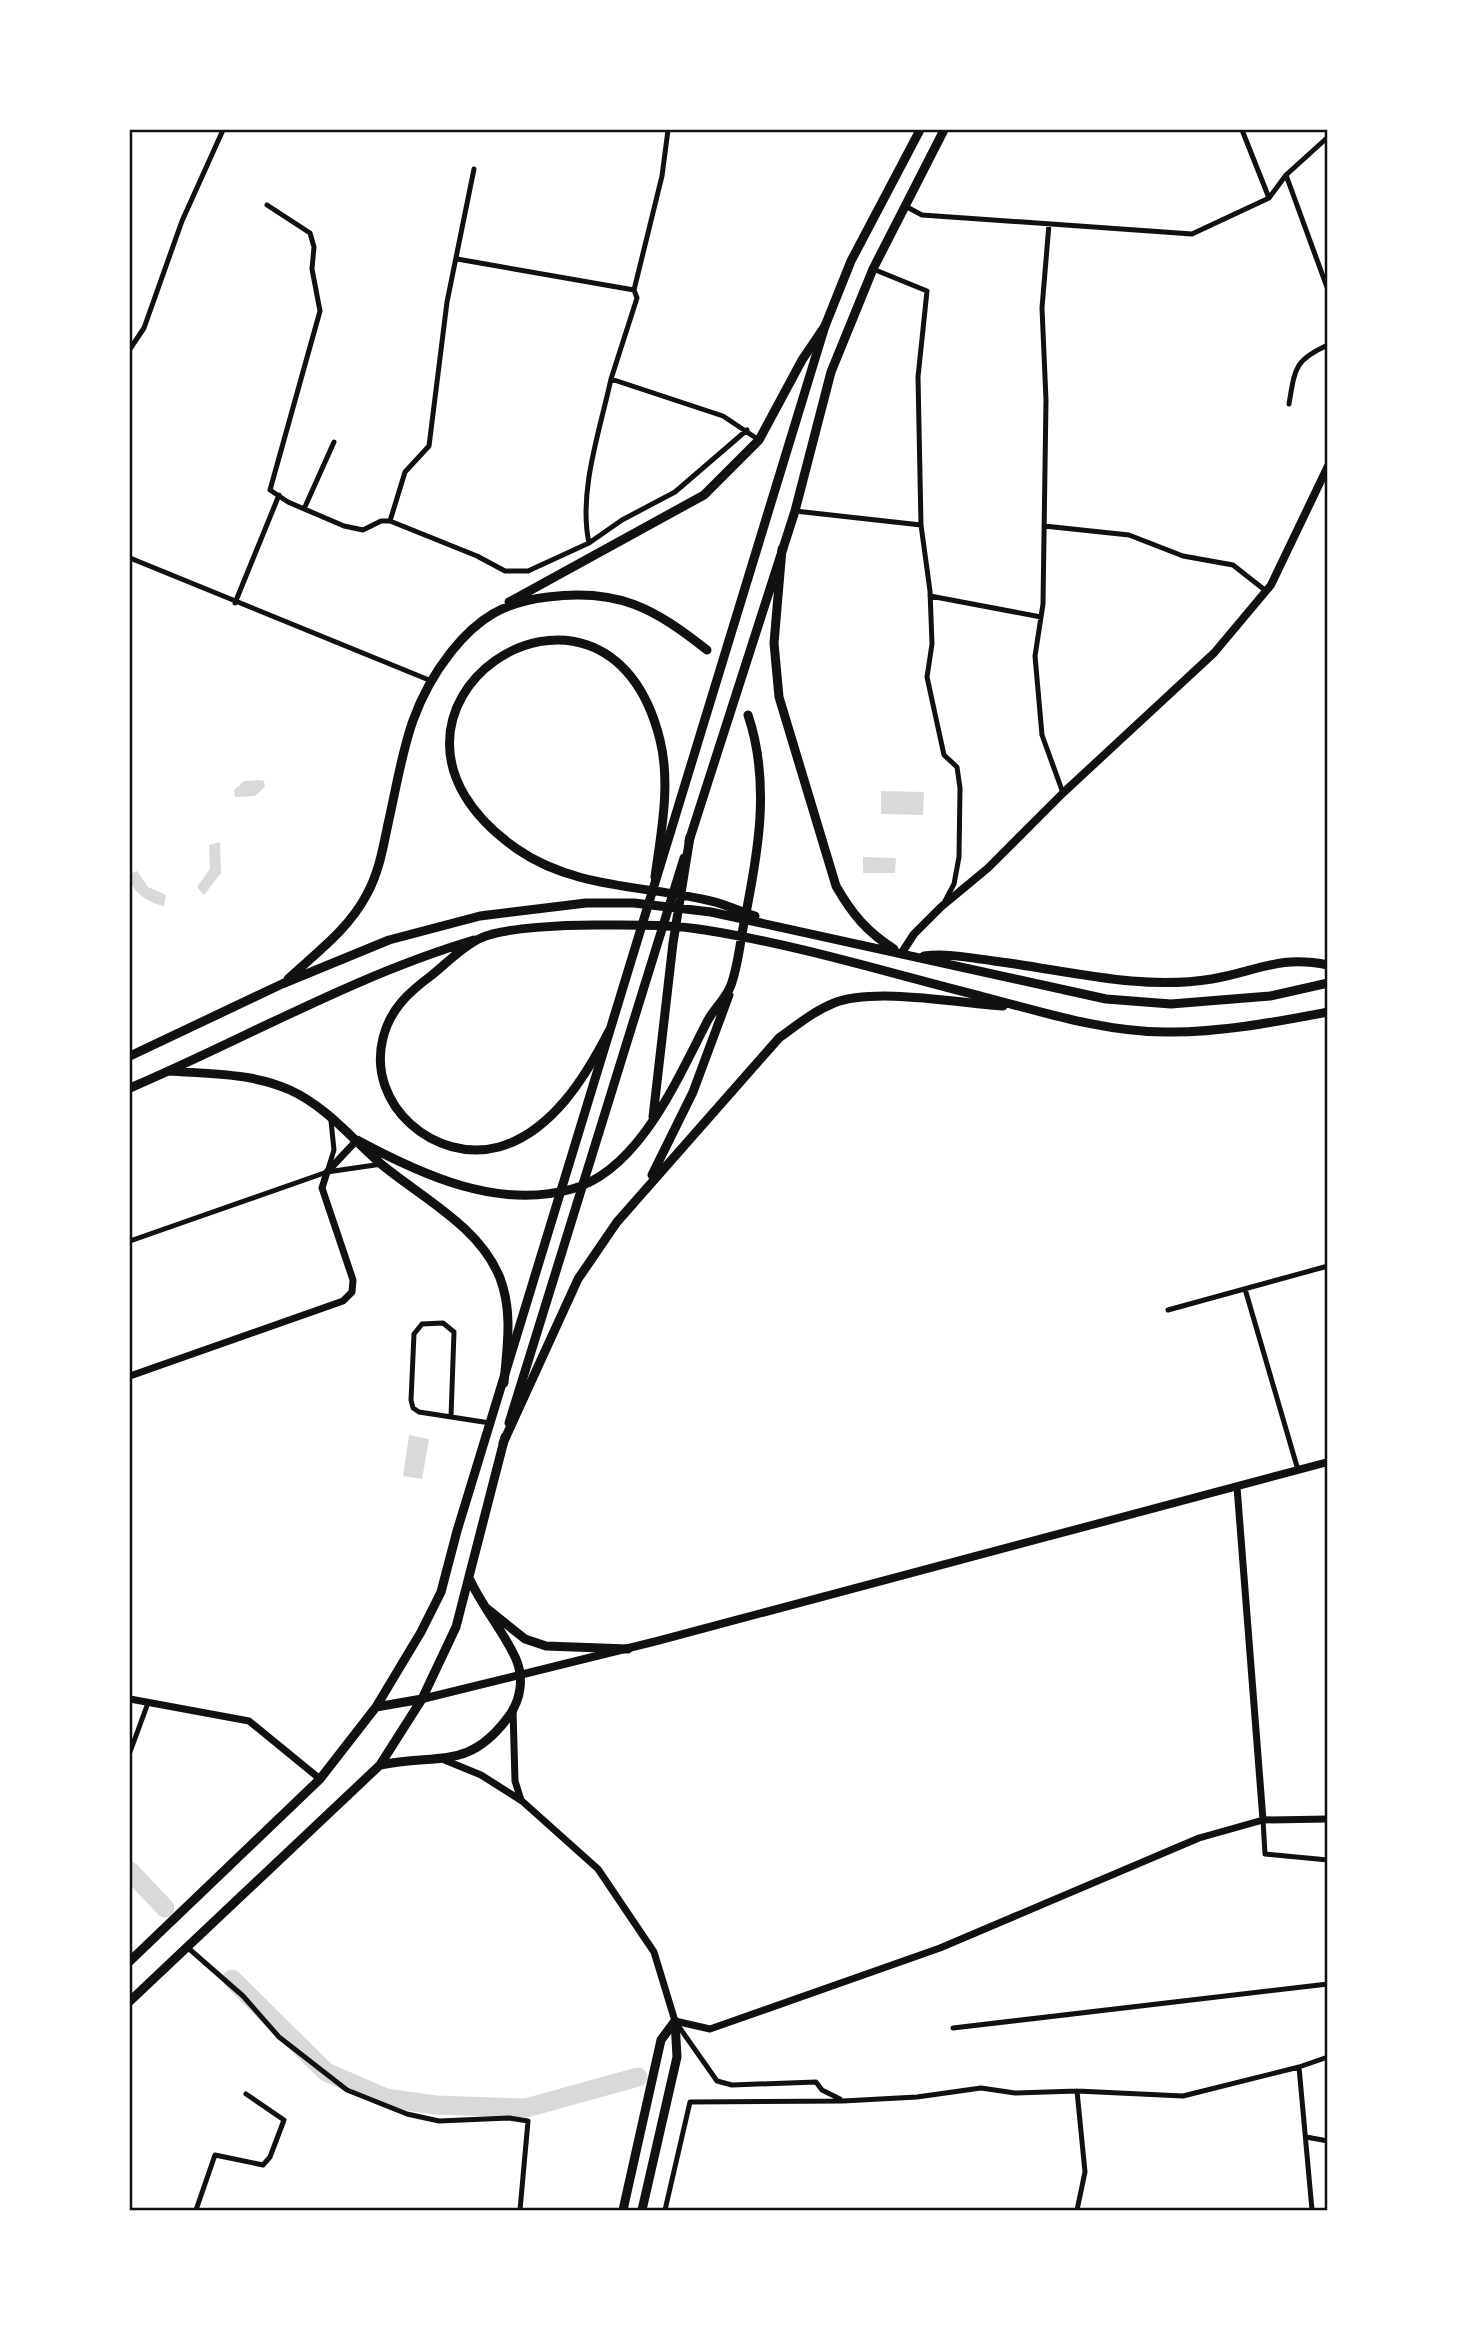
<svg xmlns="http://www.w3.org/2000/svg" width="1457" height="2340" font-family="Georgia,serif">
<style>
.water{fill:#d9d9d9}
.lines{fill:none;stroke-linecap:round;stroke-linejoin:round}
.river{stroke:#d9d9d9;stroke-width:19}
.minor{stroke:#111;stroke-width:5}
.tertiary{stroke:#111;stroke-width:7}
.secondary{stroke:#111;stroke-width:8}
.primary{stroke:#111;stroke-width:9}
.trunk{stroke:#111;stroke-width:9}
.neatline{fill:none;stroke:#111;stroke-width:2.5}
</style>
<rect width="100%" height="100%" fill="#fff"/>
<path class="water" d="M259 780 264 781 265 787 255 796 235 797 234 790 244 781Z
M881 791 924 792 923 815 881 814Z
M220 842 221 873 204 895 197 887 210 869 209 845Z
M863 857 896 858 895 873H863Z
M137 871 148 887 166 895 164 906C148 903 129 891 130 874Z
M409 1435 429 1439 422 1479 403 1476Z"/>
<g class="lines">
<path class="river" d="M130 1871 165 1908
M232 1979 326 2072 386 2098 435 2105 526 2108 638 2077"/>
<path class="minor" d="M668 130 662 176 634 290 637 298 611 379 723 416 759 440
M1286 175 1328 290
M1269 198 1286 175 1328 137
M267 205 310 233 314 247 312 269 320 311 270 490 288 502 344 526 363 530 381 521H390L477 556 505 571H528L589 543 622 520 675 492 747 430
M905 206 922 215 1192 234 1269 198 1242 130
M1049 224 1042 308 1046 400 1043 604 1035 656 1042 735 1063 793
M457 259 634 290
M873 269 927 291 918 377 921 525
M130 349 144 328 182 221 223 130
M1289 404C1295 369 1294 360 1328 345
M304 509 334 442
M795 511 921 525 930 591 932 644 927 677 944 755 957 767 960 788 959 857 954 884 945 901
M390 521 405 472 429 446 447 302 474 169
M1044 526 1129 535 1183 556 1233 565 1266 591
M589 543C578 492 600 430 611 379
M130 558 429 680
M930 596 1041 617
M235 603 279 495
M328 1169 334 1150 331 1121
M130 1241 327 1172 382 1164
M1245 1289 1298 1470
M1168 1310 1328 1266
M451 1417 454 1332 443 1323 422 1324 414 1334 411 1400 413 1408 419 1412 490 1423
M130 1752 148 1703
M1263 1820 1265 1854 1328 1860
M187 1947 243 1996 279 2037 347 2090 407 2114 439 2121 509 2118 528 2121 520 2210
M677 2024 717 2081 732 2085 816 2082 822 2090 840 2099
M953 2028 1328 1984
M1299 2067 1312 2210
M1077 2091 1085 2172 1077 2210
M1306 2137 1328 2141
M196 2210 215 2155 263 2165 270 2157 284 2120 246 2094
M665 2210 690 2102 843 2101 917 2097 981 2088 1015 2093 1077 2091 1183 2096 1299 2067 1328 2057"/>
<path class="tertiary" d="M130 1376 343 1301 352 1292 353 1280 322 1188 327 1172 357 1140
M1237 1487 1263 1820
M130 1699 249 1721 320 1779
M513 1710 515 1781 521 1800
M442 1759 481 1775 522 1801 598 1869 654 1952 675 2021 710 2029 940 1948 1199 1838 1263 1820 1328 1819"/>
<path class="secondary" d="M901 954 914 934 941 907 988 868 1063 793 1214 653 1271 585 1328 466
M422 1699 657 1641 1328 1462"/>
<path class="primary" d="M689 841 795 511 831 372 873 269 944 130
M509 1423 684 858
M485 1607 525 1639 546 1646 628 1649
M376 1707 422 1699
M380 1765C439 1753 469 1771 509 1716 521 1699 524 1678 516 1659 504 1632 483 1608 470 1580
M130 1961 320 1779 376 1707 421 1632 441 1592 457 1531 825 326 851 261 920 130
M130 2001 380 1765 422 1699 456 1627 505 1437
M623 2210 661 2040 675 2021
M642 2210 677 2057 675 2021"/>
<path class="trunk" d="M782 549 774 643 779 697 836 886C852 914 867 932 894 949
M509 602 704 495 759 440 802 360 825 326
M655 877C661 833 671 784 660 740 606 520 322 712 517 849 576 890 648 885 715 902 729 906 742 912 755 916
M924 956C947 953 971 958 994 961 1066 970 1139 991 1212 979 1258 971 1278 955 1328 965
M288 979C316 953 349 929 367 894 379 872 383 848 388 824 403 757 407 708 451 652 478 618 504 602 548 597 618 588 654 608 707 650
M609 1031C586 1076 552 1132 499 1147 435 1164 366 1105 383 1038 390 1009 409 992 432 975 447 963 463 946 481 938 504 927 569 925 596 925 632 925 670 924 705 930 799 945 892 974 984 997 1043 1012 1104 1032 1165 1032 1219 1033 1275 1022 1328 1012
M130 1056 282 984 389 940 480 916 586 903H634L711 912 1106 999 1171 1004 1270 996 1328 983
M169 1071C210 1074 252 1073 290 1090 327 1107 352 1139 381 1164 422 1198 479 1226 500 1278 513 1312 507 1347 504 1383
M130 1088C245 1039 353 976 474 940
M653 1117 673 943 690 837
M357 1140C422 1175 498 1210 572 1189 640 1170 678 1077 708 1020 714 1009 727 997 731 985 738 966 740 943 744 923 758 854 771 783 748 715
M652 1175 693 1092 729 995
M503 1443 578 1279 617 1222 779 1038C797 1025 814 1011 834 1003 875 987 958 1003 1003 1006"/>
</g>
<rect width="1457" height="2340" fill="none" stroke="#ffffff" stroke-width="262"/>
<rect x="131" y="131" width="1195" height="2078" class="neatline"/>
</svg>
